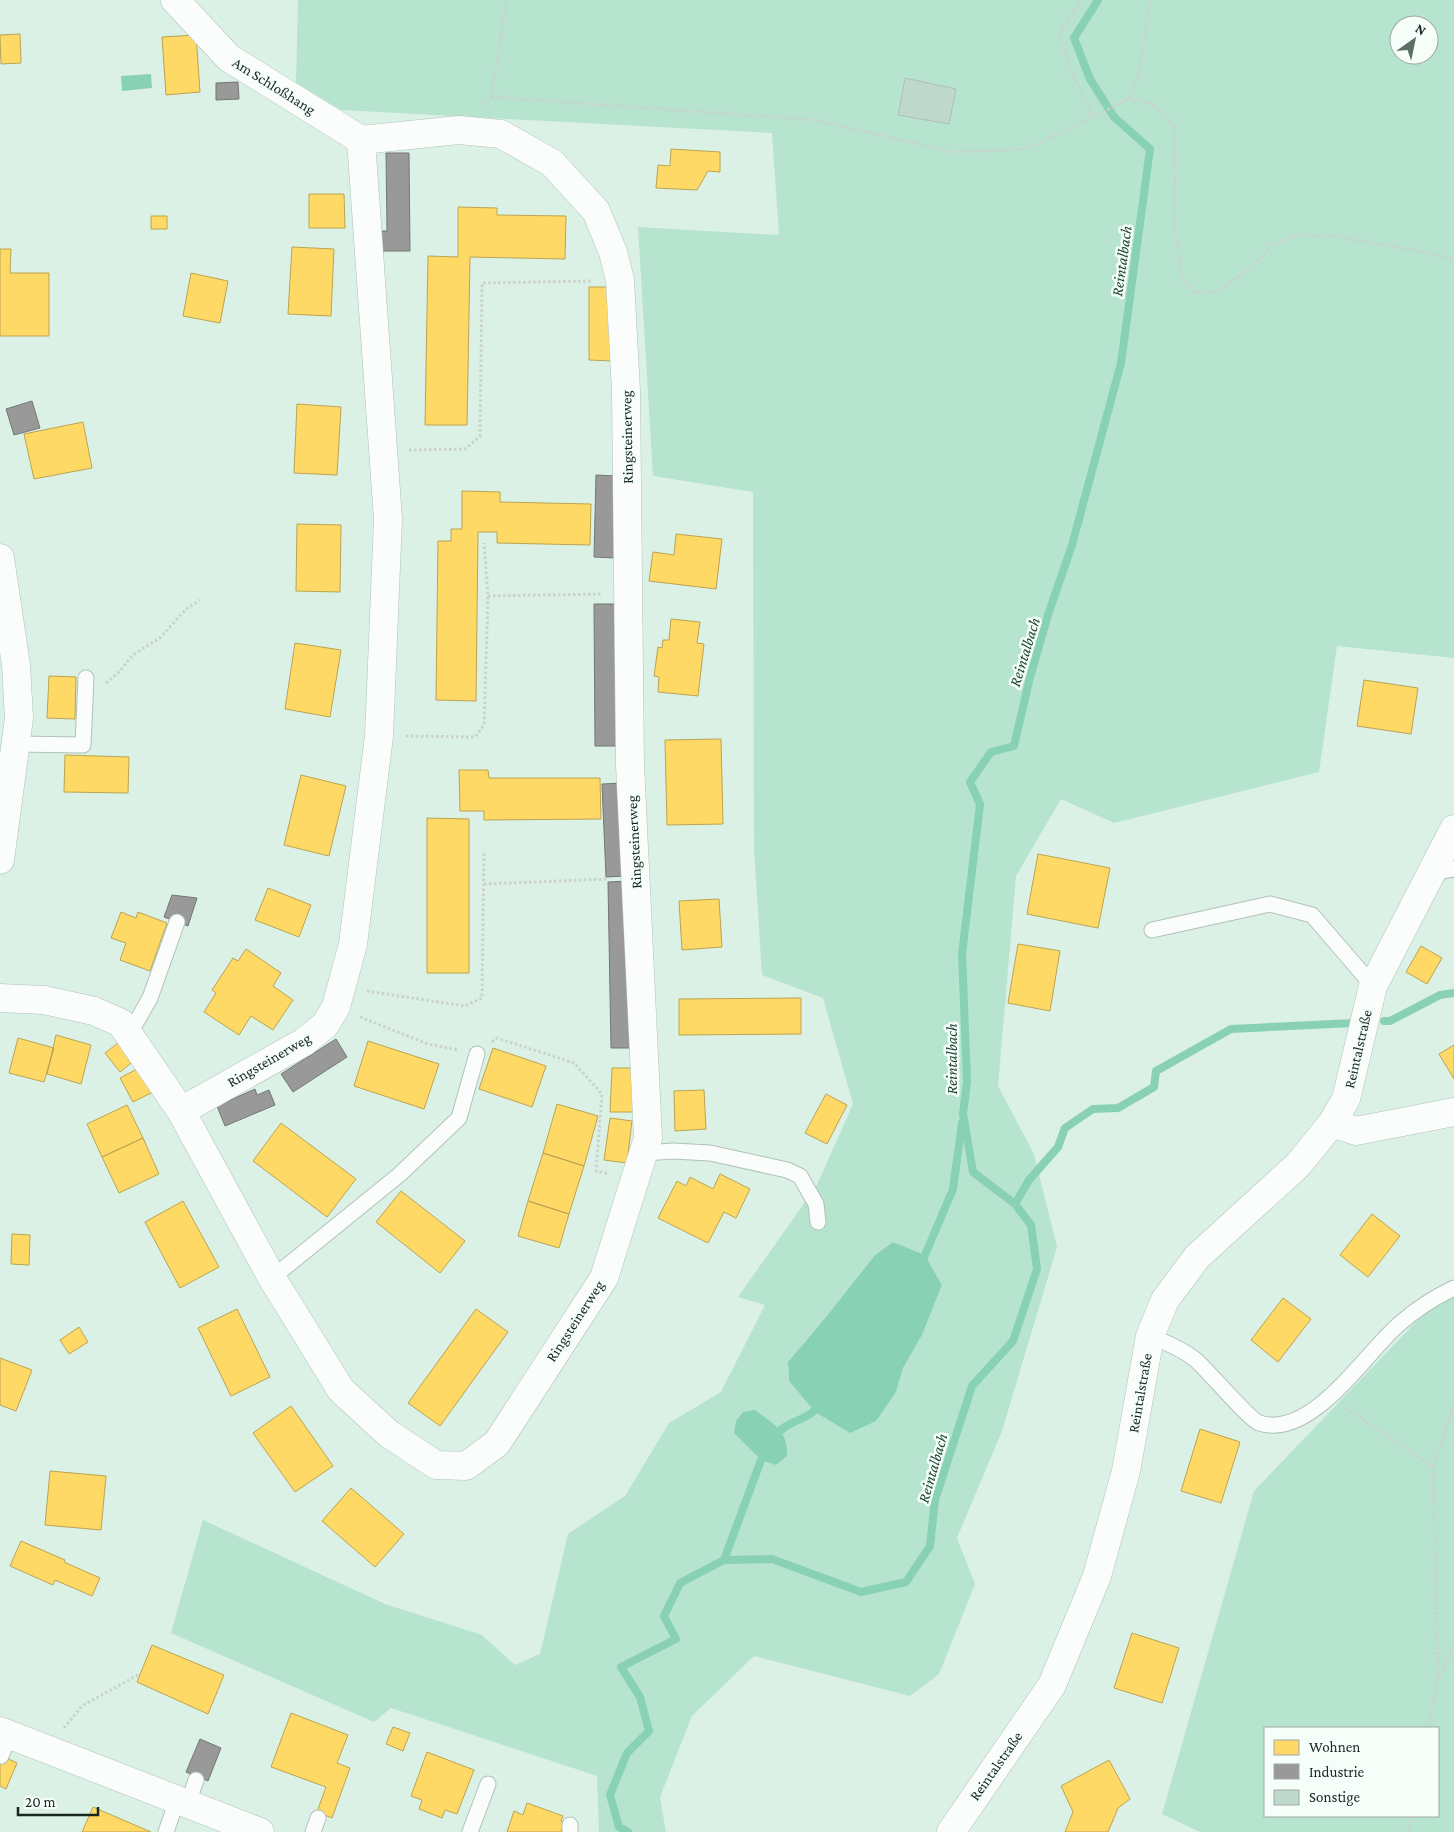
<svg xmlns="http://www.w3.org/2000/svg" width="1454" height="1832" font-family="'Crimson Pro',serif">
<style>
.green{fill:#b6e4cf;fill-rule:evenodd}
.water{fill:#89d1b4}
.homes{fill:#ffd966;stroke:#baa451}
.industry{fill:#999;stroke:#737775}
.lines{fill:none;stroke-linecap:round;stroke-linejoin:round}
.stream{stroke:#89d1b4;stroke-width:8}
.building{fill:#bed9cc;stroke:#aebfb7}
.lane-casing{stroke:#b1c2b9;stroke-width:17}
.street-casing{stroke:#b1c2b9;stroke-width:29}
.path{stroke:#cbd2ce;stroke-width:3;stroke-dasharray:2.5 2.5;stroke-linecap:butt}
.lane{stroke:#fafdfb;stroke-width:15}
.street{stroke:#fafdfb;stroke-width:28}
.labels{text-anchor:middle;stroke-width:5;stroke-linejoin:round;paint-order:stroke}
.street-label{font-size:15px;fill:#192721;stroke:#f6fefa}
.water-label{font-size:16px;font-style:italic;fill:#1b4435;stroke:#f6fefa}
</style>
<rect width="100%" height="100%" fill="#dbf1e6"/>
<path class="green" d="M298 0H1454V658L1337 646 1319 772 1114 823 1061 799 1016 876 998 1086 1034 1154 1057 1247 1002 1431 957 1538 975 1584 939 1674 910 1696 754 1656 692 1716 660 1797 666 1832H599L597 1776 391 1708 374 1722 171 1633 203 1520 385 1604 482 1635 515 1665 540 1654 568 1534 625 1496 669 1423 721 1392 765 1305 738 1297 817 1185 853 1104 823 998 762 975 754 849 753 492 653 476 638 227 779 235 772 133 341 110 296 83ZM1399 25H1429V55H1399ZM893 1242 925 1255 942 1285 922 1335 903 1368 896 1392 850 1433 815 1412 789 1381 788 1362 826 1317 875 1255Z
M1454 1282V1832H1200L1162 1814 1254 1491ZM1265 1728H1438V1816H1265Z"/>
<path class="water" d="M151 74 152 88 122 91 121 76Z
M893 1242 925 1255 942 1285 922 1335 903 1368 896 1392 876 1421 850 1433 815 1412 789 1381 788 1362 826 1317 875 1255Z
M755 1410C774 1425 788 1430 787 1456L776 1465 761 1460 734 1433 736 1421 743 1412Z"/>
<path class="homes" d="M20 34 21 63 1 64 0 35Z
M196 35 200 92 166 95 162 37Z
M671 149 720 152V172L708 171 697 190 656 188 658 165 670 166Z
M309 194H344L345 228H309Z
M458 207 497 208V215L566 216 565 259 470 257 467 425H425L428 256 458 257Z
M151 216H167V229H151Z
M292 247 334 249 331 316 288 314Z
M0 249H11L10 273H49V336H0Z
M191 273 228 281 220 323 183 316Z
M589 287H612V361L589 360Z
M297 404 341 407 337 475 294 473Z
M83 422 92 468 34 479 24 434Z
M462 491 500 492V502L591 504 590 545 497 543V532H478L476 701 436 700 438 541H451V529H462Z
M297 524 341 525 340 592 296 591Z
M676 534 722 539 716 589 649 581 653 552 674 555Z
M671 619 700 622 697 643 704 644 698 696 658 692 659 677 654 676 658 647 662 648 663 640H669Z
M295 643 341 650 330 717 285 709Z
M49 676 76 677 75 719 47 718Z
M1364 680 1418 688 1411 734 1357 726Z
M721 739 723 824 667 825 665 740Z
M65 755 129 757 128 793 64 792Z
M459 770H488L489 778H600L601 819 484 820V811H460Z
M301 775 346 786 329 856 284 845Z
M427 818 469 819V973H427Z
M1038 854 1110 868 1098 928 1027 914Z
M268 888 311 905 299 937 255 920Z
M719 899 722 947 682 950 679 901Z
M121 912 136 918 138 912 167 923 150 971 120 960 126 943 111 938Z
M1018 944 1060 951 1050 1011 1008 1003Z
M1421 946 1442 958 1427 984 1406 972Z
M246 949 281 973 273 986 293 1000 273 1030 251 1016 239 1035 204 1012 216 993 212 990 233 958 238 961Z
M801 998V1034L679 1035V999Z
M56 1035 91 1045 81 1084 47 1074Z
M18 1038 54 1048 44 1082 9 1073Z
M122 1040 137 1058 120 1072 105 1053Z
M368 1041 439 1064 424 1109 354 1086Z
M1454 1045V1079L1439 1054Z
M493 1048 546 1066 532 1107 479 1089Z
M141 1067 155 1091 133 1102 120 1078Z
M612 1068H635L633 1112H610Z
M704 1090 706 1129 675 1131 674 1091Z
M826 1094 847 1105 827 1144 805 1133Z
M557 1104 598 1116 584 1166 543 1153Z
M127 1105 143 1138 102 1157 87 1124Z
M610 1118 632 1121 627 1163 604 1160Z
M281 1123 356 1179 327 1217 253 1161Z
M143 1138 159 1174 119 1193 102 1157Z
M543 1153 584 1166 569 1214 528 1201Z
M720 1174 750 1189 736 1218 724 1212 708 1243 658 1218 677 1181 686 1186 690 1177 713 1189Z
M401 1191 465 1241 440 1273 376 1222Z
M183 1201 219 1267 180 1288 145 1222Z
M528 1201 569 1214 559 1248 518 1236Z
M1372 1214 1400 1236 1368 1277 1340 1255Z
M12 1234 30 1235 29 1265 11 1264Z
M1283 1298 1311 1319 1278 1362 1251 1340Z
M237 1309 270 1377 231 1396 198 1328Z
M476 1309 508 1332 440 1426 408 1403Z
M79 1327 88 1342 69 1354 60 1340Z
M0 1358 32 1370 16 1411 0 1405Z
M291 1406 333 1466 295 1492 253 1433Z
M1200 1429 1240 1442 1221 1503 1181 1491Z
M50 1471 106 1476 101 1530 45 1525Z
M351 1488 404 1534 375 1567 322 1521Z
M21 1541 65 1560 64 1562 100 1578 92 1596 55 1580 53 1585 10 1566Z
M1132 1633 1179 1648 1162 1703 1114 1688Z
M152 1645 224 1675 208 1714 137 1682Z
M291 1713 348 1735 337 1763 350 1768 332 1818 317 1812 326 1787 271 1767Z
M393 1727 410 1733 403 1751 386 1744Z
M427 1752 474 1770 457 1814 445 1810 442 1818 419 1809 422 1800 411 1796Z
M0 1755 17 1763 6 1789 0 1786Z
M1109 1760 1130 1799 1118 1808 1108 1832H1065L1073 1812 1061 1786Z
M527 1803 563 1816 561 1821 564 1822 561 1832H507L514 1811 523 1815Z
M93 1807 151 1832H82Z"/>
<path class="industry" d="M238 82 239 99 216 100V83Z
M386 153H409L410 251H378V231H387Z
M32 401 40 428 14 435 6 409Z
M596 475 617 476 615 558 594 557Z
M594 604H616L617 746H595Z
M623 783 627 876 606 877 602 784Z
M628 881 631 1048H611L608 882Z
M172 895 197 898 188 926 164 917Z
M336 1039 347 1057 293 1092 281 1074Z
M255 1089 257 1095 269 1090 275 1105 225 1126 217 1106Z
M200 1739 221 1748 208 1781 186 1772Z"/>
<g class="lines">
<path class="stream" d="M1384 1021H1390L1440 995 1454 993
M1015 1204 1029 1180 1058 1147 1065 1128 1093 1109 1118 1108 1154 1087 1156 1071 1231 1029 1354 1023
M921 1262 925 1255 953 1189 962 1123
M775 1437C785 1420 809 1421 821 1404
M724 1560 761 1460 766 1451
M628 1832 619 1827 610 1795 627 1753 649 1731 640 1697 621 1667 676 1639 664 1616 680 1583 724 1560 772 1559 861 1592 906 1582 930 1546 935 1500 972 1386 1013 1341 1037 1269 1031 1225 1015 1204 973 1172 963 1114 967 1081 962 954 980 804 970 782 991 752 1014 746 1029 681 1048 615 1072 545 1121 363 1150 149 1114 117 1090 79 1074 38 1098 0"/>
</g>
<path class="building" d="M905 78 956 89 949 124 898 115Z"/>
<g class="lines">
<defs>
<path id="lane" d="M16 744 83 745 86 678
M1432 873 1454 869
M1152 930 1270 904 1312 915 1373 986
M129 1035 150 998 177 922
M644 1153 673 1151 710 1153 787 1170 800 1176 816 1204 818 1222
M272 1278 399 1175 459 1118 477 1054
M1150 1336C1167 1343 1184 1350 1197 1361 1209 1372 1249 1419 1259 1423 1311 1440 1364 1355 1398 1325 1415 1310 1433 1298 1454 1288
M1 1756 10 1735
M188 1804 196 1780
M570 1825V1832
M166 1832 177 1800
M313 1832 318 1818
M470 1832 488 1784"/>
<path id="street" d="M175 0 229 58 361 140
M0 558 16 665 19 718 0 860
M0 998 44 1000 94 1011 121 1023 181 1111 272 1278 341 1390 389 1434 436 1465 466 1466 497 1443 604 1278 648 1138 630 765 626 391 620 280 613 252 596 211 552 163 501 134 459 130 361 140
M181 1111 304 1042 325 1025 336 1007 353 944 379 736 388 519 361 140
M1332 1123 1356 1131 1454 1112
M0 1731 260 1832
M951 1832 1052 1685 1097 1576 1126 1471 1150 1336 1165 1300 1197 1257 1298 1165 1332 1123 1346 1099 1373 986 1454 829"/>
</defs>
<use href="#lane" class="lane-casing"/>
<use href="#street" class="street-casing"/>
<path class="path" d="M1080 0 1059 35 1070 70 1094 117
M491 97 815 120 952 152 1026 149 1129 99 1139 75 1150 0
M1129 99 1151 103 1164 114 1174 126 1176 170 1174 220 1182 280 1197 293 1217 292 1252 267 1271 245 1297 235 1333 236 1425 252 1454 259
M483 105 491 97 507 0
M409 450 465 449 480 436 482 283 593 281
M488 596 603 594
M106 683 118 673 133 655 161 637 186 609 200 600
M406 736 475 737 484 725 488 596 484 543
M484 884 608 879
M367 991 465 1006 482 998 484 852
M360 1017 428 1044 458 1050
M492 1042 497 1038 574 1063 602 1094 596 1171 609 1174
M1346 1408 1433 1467 1454 1404
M1433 1467 1438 1678
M64 1728 82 1706 138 1675
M1428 1728 1438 1678 1454 1647
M1408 1832 1411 1816"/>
<use href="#lane" class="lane"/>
<use href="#street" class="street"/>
</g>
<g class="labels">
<g class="street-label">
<text transform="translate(274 86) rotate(32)" y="5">Am Schloßhang</text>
<text transform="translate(627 437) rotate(-91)" y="5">Ringsteinerweg</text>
<text transform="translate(634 842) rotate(-93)" y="5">Ringsteinerweg</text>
<text transform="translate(1358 1049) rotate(-77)" y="5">Reintalstraße</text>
<text transform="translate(269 1060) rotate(-30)" y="5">Ringsteinerweg</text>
<text transform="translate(575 1321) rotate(-57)" y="5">Ringsteinerweg</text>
<text transform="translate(1140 1393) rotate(-80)" y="5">Reintalstraße</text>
<text transform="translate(996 1766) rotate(-55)" y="5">Reintalstraße</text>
</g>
<g class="water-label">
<text transform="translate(1121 261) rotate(-82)" y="6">Reintalbach</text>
<text transform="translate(1024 652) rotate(-73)" y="6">Reintalbach</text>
<text transform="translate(951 1059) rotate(-90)" y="6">Reintalbach</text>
<text transform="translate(932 1468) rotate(-74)" y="6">Reintalbach</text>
</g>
</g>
<rect x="1264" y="1727" width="175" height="90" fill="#f6fefa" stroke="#9ea8a3"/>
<rect x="1274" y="1740" width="25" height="15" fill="#ffd966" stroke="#9ea8a3"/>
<text x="1309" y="1752" font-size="15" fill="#192721">Wohnen</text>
<rect x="1274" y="1764" width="25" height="15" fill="#999999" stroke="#9ea8a3"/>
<text x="1309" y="1777" font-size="15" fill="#192721">Industrie</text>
<rect x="1274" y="1790" width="25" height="15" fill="#bed9cc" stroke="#9ea8a3"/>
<text x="1309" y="1802" font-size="15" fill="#192721">Sonstige</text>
<g transform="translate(1414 40) rotate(33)"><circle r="24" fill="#f6fefa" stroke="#9ea8a3"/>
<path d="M0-4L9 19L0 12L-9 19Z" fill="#5d6e66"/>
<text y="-8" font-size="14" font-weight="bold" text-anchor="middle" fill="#192721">N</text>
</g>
<path d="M18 1807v8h80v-8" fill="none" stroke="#192721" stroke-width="2.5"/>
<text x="25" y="1807" font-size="15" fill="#192721" stroke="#f6fefa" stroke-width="4" paint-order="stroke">20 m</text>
</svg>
